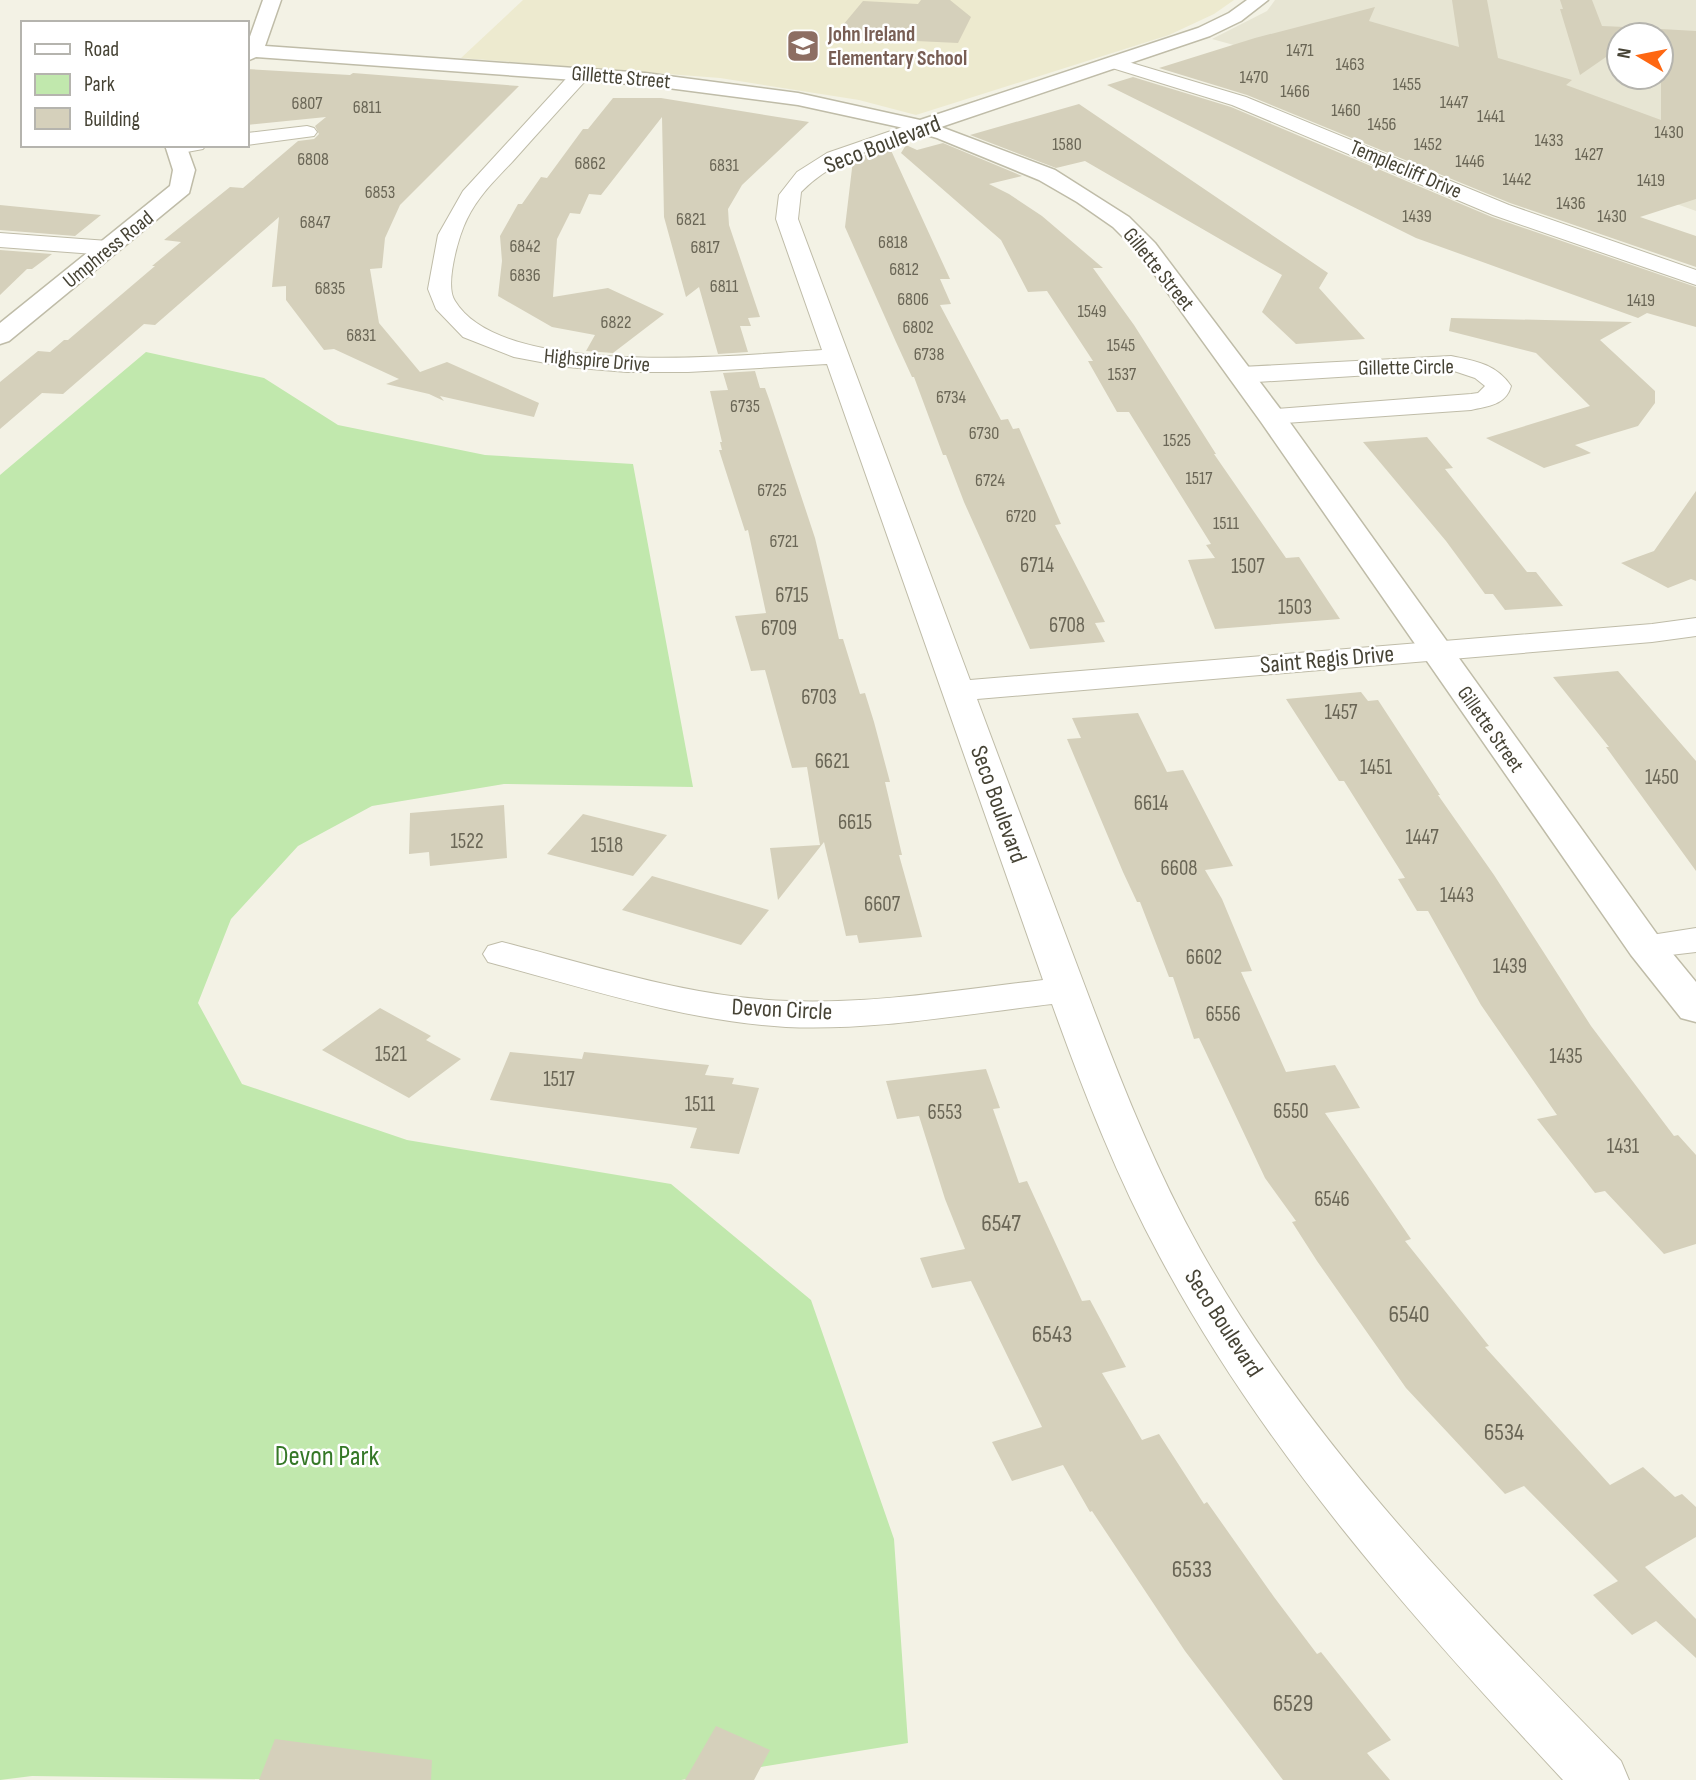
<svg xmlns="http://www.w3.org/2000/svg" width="1696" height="1780" font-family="'Sofia Sans Condensed',sans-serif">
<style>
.residential{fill:#e7e5d3;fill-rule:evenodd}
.education{fill:#edeacf}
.green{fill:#c1e8ad}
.building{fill:#d5d0bb}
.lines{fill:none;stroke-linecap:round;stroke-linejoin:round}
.minor-casing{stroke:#bfbca8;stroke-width:2}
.tertiary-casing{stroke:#bfbca8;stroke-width:3}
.minor{fill:#fff;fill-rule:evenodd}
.tertiary{fill:#fff;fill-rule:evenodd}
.labels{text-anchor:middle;stroke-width:5;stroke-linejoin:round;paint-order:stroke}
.far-number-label{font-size:18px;fill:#6a6656}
.far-education-label{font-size:21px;font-weight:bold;fill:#785e54;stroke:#fff;text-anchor:start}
.far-street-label{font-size:21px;fill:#464335;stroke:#fff}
.number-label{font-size:21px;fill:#6a6656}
.street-label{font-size:24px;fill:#464335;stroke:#fff}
.near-number-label{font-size:24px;fill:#6a6656}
.near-park-label{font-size:28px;fill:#357827;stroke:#fff}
</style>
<rect width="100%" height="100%" fill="#f3f2e5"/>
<path class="residential" d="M1275 0H1696V211L1590 173 1358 79 1212 39 1267 11ZM1619 35H1661V77H1619Z"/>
<path class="education" d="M523 0H1234L1214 14 1169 35 916 115 859 100 720 78 461 58Z"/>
<path class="green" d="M146 352 264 378 338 425 485 455 633 464 693 787 504 784 372 806 298 846 231 919 198 1003 242 1084 407 1140 671 1184 811 1300 894 1539 908 1743 681 1780H318L32 1776 0 1780V475Z"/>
<path class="building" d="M921 0H950L971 17 958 43 833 37 863 1 918 4Z
M1452 0H1487L1498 58 1572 80 1566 85 1661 120V29L1696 31V199L1640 217 1696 236V267L1510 203 1247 95 1159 68 1255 38 1375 7 1369 21 1459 47Z
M1560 0H1592L1602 26 1648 28 1639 35H1619V48L1580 75 1560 9H1563Z
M247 69 350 75 353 73 519 86 400 205 385 238 382 268 370 269 379 323 420 372 447 362 539 403 534 417 440 396 444 401 429 394 386 384 399 379 334 349 324 350 286 300V286L272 287 279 217 155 325 144 324 63 394 42 393 0 429V382L38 351 50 352 64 340H68L155 266H152L181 242 164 240 230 187 243 188 298 141 314 139 319 134 315 126 326 117 247 125Z
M1133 77 1231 107 1492 217 1696 287V327L1647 313 1638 318 1416 238 1107 85Z
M613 98H661L809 122 742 185 728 209 729 225 760 317 748 318 751 326H740L748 352 718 354 699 287 686 297 664 217 662 117 601 195 589 194 580 214 570 213 557 239 553 297 608 288 664 314 613 353 586 351 595 335 552 327 498 296 502 261 500 236 518 204H522L541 177 547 178 583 129H588Z
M1079 104 1328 273 1319 288 1365 339 1296 344 1262 312 1282 275 1085 161 1056 168 970 135Z
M943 143 1022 176 989 184 1009 194 1042 216 1103 268H1093L1134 325 1216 454H1214L1286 558 1299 557 1340 619 1215 629 1188 560 1215 558 1206 545 1211 544 1129 412H1117L1088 361H1093L1047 291 1028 292 1001 240 901 153 906 145 917 150Z
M889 146 950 279H940L951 304 940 305 1001 420 1008 419 1013 429 1019 428 1061 524 1055 525 1105 622 1095 623 1105 642 1030 649 964 502 946 455H943L914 377H912L896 342 845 227 853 160Z
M0 205 101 215 75 236 0 230Z
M0 250 52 254 32 269H27L0 295Z
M1451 318 1632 322 1600 340 1655 391V403L1638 426 1575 445 1591 453 1544 468 1486 438 1590 406 1536 353 1449 331Z
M755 371 760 388H765L769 399 815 538 839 639H843L860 694 865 693 874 722 890 782H885L902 855H899L922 937 859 943 857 935 846 936 824 842 778 900 770 848 820 845 807 767 792 768 765 670 751 671 735 616 766 613 748 530 745 531 719 450H722L720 442H722L710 391 728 390 723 373Z
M1427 437 1453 468 1445 469 1527 572H1536L1563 606 1505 610 1493 594H1485L1446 541 1363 442Z
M1696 491V581L1691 579 1668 588 1621 563 1654 551Z
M1618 671 1696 761V871L1606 747H1609L1553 677Z
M1361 692 1368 701 1378 700 1440 795H1438L1494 875 1591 1026 1674 1136 1678 1135 1696 1155V1244L1664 1254 1605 1191 1595 1193 1537 1119 1557 1115 1481 1005 1428 911H1417L1398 879 1405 878 1344 781H1339L1286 699Z
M1138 713 1167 772 1183 770 1233 866 1205 870 1222 899 1252 971 1241 972 1286 1072 1335 1065 1360 1108 1325 1113 1411 1239 1405 1241 1489 1346 1485 1347 1610 1485 1643 1467 1675 1497 1682 1494 1696 1507V1537L1645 1567 1696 1619V1658L1656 1621 1632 1635 1593 1595 1618 1581 1524 1486 1505 1494 1406 1388 1317 1261 1292 1222 1296 1221 1265 1178 1199 1038 1194 1039 1173 977H1169L1140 902H1137L1123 872 1067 739 1081 738 1072 718Z
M504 805 507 858 430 866 429 852 409 854 410 813Z
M583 814 667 835 633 876 547 854Z
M652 876 769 910 741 945 622 910Z
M380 1008 431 1036 426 1040 461 1059 409 1098 322 1050Z
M510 1052 582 1059 584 1052 709 1065 705 1075 734 1078 732 1084 759 1088 739 1154 690 1148 697 1128 490 1100Z
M986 1069 1000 1108 993 1109 1019 1183 1027 1181 1082 1301 1090 1300 1126 1367 1102 1373 1142 1440 1159 1434 1204 1504 1207 1502 1274 1597 1317 1654 1321 1652 1391 1740 1367 1753 1390 1780H1283L1185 1651 1092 1511 1090 1512 1063 1465 1012 1481 992 1442 1042 1427 971 1281 932 1288 920 1258 965 1249 945 1199 919 1116 897 1119 886 1081Z
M716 1726 770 1750 754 1780H685Z
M275 1739 432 1760 431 1780H259Z"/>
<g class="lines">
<defs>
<path id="minor" d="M1115 58 1246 97 1509 205 1696 270V285L1493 215 1232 105 1109 67 1106 63Z
M581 68 590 74 588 78C563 105 538 133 513 161 496 179 478 196 467 219 459 235 444 285 455 301 503 380 740 355 822 350L776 219 779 195 797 172 827 153 920 121 930 127 927 131C883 146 835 157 801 192L798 219 970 680 1652 624 1696 618V636L1652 642 977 699C1013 796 1050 893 1086 989 1119 1077 1154 1167 1200 1249 1309 1443 1467 1604 1621 1761L1629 1780H1563C1413 1619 1265 1453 1160 1257 1116 1176 1083 1090 1052 1004 964 1014 875 1031 786 1027 684 1021 586 988 488 962L483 954 488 946 502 942C596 966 691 998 789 1001 874 1004 959 990 1043 980L827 364 688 372H627L567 367 514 357 463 337 436 309 428 289 438 235 463 191 574 70Z
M307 126 314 128 317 132 314 136 247 145V133Z
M168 145H206L203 149 176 154 169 152 166 148Z
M0 233 108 241 116 243 119 248 116 253 108 255 0 247Z
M1451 356C1476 361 1496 364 1511 386 1506 405 1488 406 1471 410L1271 424 1262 422 1258 416 1262 410 1471 394 1478 393 1485 386 1475 378 1451 370 1241 383 1232 380 1228 375 1232 370 1241 367Z
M1696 928V952L1645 958 1632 954 1626 946 1632 938Z"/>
<path id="tertiary" d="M263 0H281L265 46 645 73 798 93 920 120 1198 28 1229 13 1247 0H1268L1241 21 1210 36 941 127 1055 170 1129 217 1155 243 1281 410 1659 937 1696 982V1022L1681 1018 1631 955 1261 422 1139 253 1113 227 1077 202 1039 180 937 138 899 127 798 105 645 85 256 57 247 61V45Z
M165 145H186L195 170 189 193 9 341 0 344V323L170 186 173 170Z"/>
</defs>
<use href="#minor" class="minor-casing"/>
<use href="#tertiary" class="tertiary-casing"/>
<use href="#minor" class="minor"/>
<use href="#tertiary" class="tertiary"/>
</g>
<defs>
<symbol id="school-square" viewBox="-11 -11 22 22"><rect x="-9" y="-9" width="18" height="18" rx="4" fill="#8d6e63" stroke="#fff"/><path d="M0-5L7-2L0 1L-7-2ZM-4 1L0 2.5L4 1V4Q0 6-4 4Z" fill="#fff"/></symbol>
</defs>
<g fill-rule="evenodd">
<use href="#school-square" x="784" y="27" width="38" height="38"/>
</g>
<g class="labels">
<g class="far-number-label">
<text x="1300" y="56">1471</text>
<text x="1350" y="70">1463</text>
<text x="1254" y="83">1470</text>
<text x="1407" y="90">1455</text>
<text x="1295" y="97">1466</text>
<text x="1454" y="108">1447</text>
<text x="307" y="109">6807</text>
<text x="367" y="113">6811</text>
<text x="1346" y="116">1460</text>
<text x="1491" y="122">1441</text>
<text x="1382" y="130">1456</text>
<text x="1669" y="138">1430</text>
<text x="1549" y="146">1433</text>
<text x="1067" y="150">1580</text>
<text x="1428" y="150">1452</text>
<text x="1589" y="160">1427</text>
<text x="313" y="165">6808</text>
<text x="1470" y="167">1446</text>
<text x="590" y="169">6862</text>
<text x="724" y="171">6831</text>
<text x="1517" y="185">1442</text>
<text x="1651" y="186">1419</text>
<text x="380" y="198">6853</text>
<text x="1571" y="209">1436</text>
<text x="1417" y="222">1439</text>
<text x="1612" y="222">1430</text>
<text x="691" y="225">6821</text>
<text x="315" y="228">6847</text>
<text x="893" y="248">6818</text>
<text x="525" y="252">6842</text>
<text x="705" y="253">6817</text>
<text x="904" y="275">6812</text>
<text x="525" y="281">6836</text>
<text x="724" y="292">6811</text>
<text x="330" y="294">6835</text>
<text x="913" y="305">6806</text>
<text x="1641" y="306">1419</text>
<text x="1092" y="317">1549</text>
<text x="616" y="328">6822</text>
<text x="918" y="333">6802</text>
<text x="361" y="341">6831</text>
<text x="1121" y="351">1545</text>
<text x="929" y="360">6738</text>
<text x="1122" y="380">1537</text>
<text x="951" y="403">6734</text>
<text x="745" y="412">6735</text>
<text x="984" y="439">6730</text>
<text x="1177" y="446">1525</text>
<text x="1199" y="484">1517</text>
<text x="990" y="486">6724</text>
<text x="772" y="496">6725</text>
<text x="1021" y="522">6720</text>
<text x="1226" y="529">1511</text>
<text x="784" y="547">6721</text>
</g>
<g class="far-education-label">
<text x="828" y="41">John Ireland<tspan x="828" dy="24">Elementary School</tspan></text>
</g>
<g class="far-street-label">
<text transform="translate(621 77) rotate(5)" y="7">Gillette Street</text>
<text transform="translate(1406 169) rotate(23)" y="7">Templecliff Drive</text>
<text transform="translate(108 249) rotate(-39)" y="7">Umphress Road</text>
<text transform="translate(1159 269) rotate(51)" y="7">Gillette Street</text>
<text transform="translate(597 360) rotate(5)" y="7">Highspire Drive</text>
<text transform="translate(1406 367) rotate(-1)" y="7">Gillette Circle</text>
<text transform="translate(1491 729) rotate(55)" y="7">Gillette Street</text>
</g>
<g class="number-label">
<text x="1037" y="572">6714</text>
<text x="1248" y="573">1507</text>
<text x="792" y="602">6715</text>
<text x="1295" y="614">1503</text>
<text x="1067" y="632">6708</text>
<text x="779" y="635">6709</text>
<text x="819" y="704">6703</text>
<text x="1341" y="719">1457</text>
<text x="832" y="768">6621</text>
<text x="1376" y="774">1451</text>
<text x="1662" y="784">1450</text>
<text x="1151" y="810">6614</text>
<text x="855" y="829">6615</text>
<text x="1422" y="844">1447</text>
<text x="467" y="848">1522</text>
<text x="607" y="852">1518</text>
<text x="1179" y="875">6608</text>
<text x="1457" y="902">1443</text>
<text x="882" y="911">6607</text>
<text x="1204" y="964">6602</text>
<text x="1510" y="973">1439</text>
<text x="1223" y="1021">6556</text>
<text x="391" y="1061">1521</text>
<text x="1566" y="1063">1435</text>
<text x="559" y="1086">1517</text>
<text x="700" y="1111">1511</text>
<text x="1291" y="1118">6550</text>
<text x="945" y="1119">6553</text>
<text x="1623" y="1153">1431</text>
<text x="1332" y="1206">6546</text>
</g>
<g class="street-label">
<text transform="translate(882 144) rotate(-21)" y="8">Seco Boulevard</text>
<text transform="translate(1327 659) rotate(-5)" y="8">Saint Regis Drive</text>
<text transform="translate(999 804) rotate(70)" y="8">Seco Boulevard</text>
<text transform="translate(782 1009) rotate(3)" y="8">Devon Circle</text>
<text transform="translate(1224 1323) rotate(57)" y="8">Seco Boulevard</text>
</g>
<g class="near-number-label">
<text x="1001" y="1231">6547</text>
<text x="1409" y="1322">6540</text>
<text x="1052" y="1342">6543</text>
<text x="1504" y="1440">6534</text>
<text x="1192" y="1577">6533</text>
<text x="1293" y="1711">6529</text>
</g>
<g class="near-park-label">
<text x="327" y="1465">Devon Park</text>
</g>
</g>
<rect x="21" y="21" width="228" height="126" fill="#ffffff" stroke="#b5b4ae" stroke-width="2"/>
<rect x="35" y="44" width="35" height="10" fill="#ffffff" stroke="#b5b4ae" stroke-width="2"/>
<text x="84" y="56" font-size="21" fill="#464335">Road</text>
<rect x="35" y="74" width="35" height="21" fill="#c1e8ad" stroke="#b5b4ae" stroke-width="2"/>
<text x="84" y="91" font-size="21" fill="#464335">Park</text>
<rect x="35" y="108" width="35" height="21" fill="#d5d0bb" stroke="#b5b4ae" stroke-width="2"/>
<text x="84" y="126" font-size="21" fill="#464335">Building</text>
<g transform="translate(1640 56) rotate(280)"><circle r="33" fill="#ffffff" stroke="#b5b4ae" stroke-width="2"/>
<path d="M0-5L12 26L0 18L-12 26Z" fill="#fe6712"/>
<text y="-10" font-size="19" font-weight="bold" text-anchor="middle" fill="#464335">N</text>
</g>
</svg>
